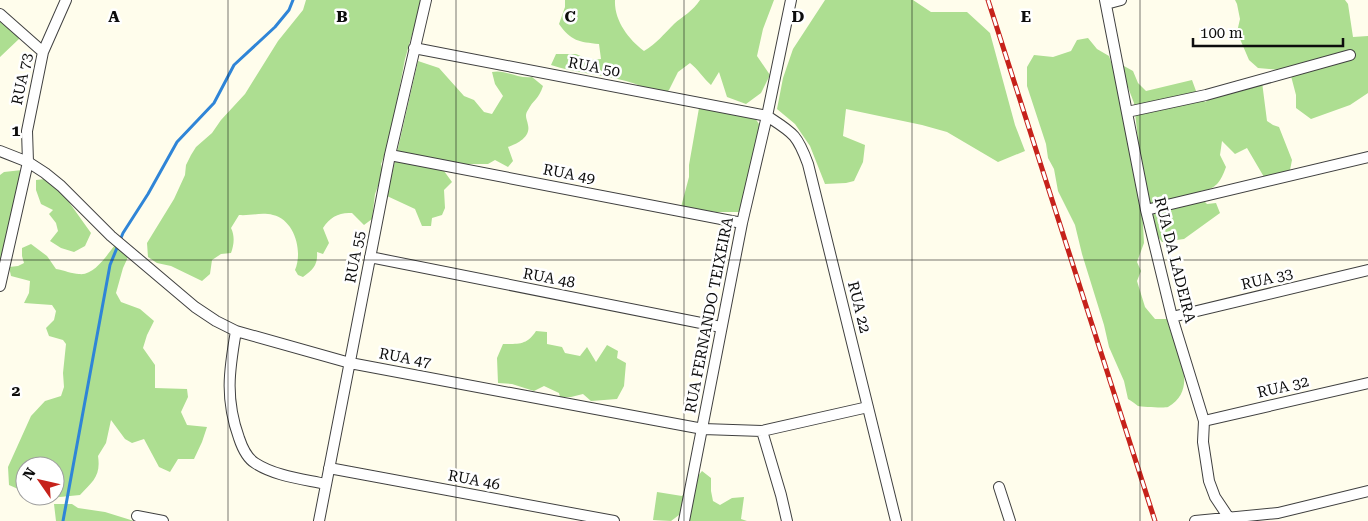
<svg xmlns="http://www.w3.org/2000/svg" width="1368" height="521" font-family="'Roboto Serif',serif">
<style>
.forest{fill:#adde91}
.lines{fill:none;stroke-linecap:round;stroke-linejoin:round}
.stream{stroke:#2f85d7;stroke-width:3}
.minor-casing{stroke:#404040;stroke-width:12}
.minor{stroke:#fff;stroke-width:10}
.rail-casing{stroke:#c6221b;stroke-width:5}
.rail{stroke:#fff;stroke-width:3;stroke-dasharray:9;stroke-linecap:butt}
.grid{fill:none;stroke:#0d0d0d;stroke-width:1;stroke-opacity:0.55}
.labels{text-anchor:middle;stroke-width:5;stroke-linejoin:round;paint-order:stroke}
.street-label{font-size:15px;fill:#0d0d0d;stroke:#fff}
.grid-label{font-size:16px;text-anchor:middle;font-weight:bold;fill:#0d0d0d;stroke:#fff;stroke-width:5;stroke-linejoin:round;paint-order:stroke}
</style>
<rect width="100%" height="100%" fill="#fffdec"/>
<path class="forest" d="M306 0H422L405 59 389 143 381 164 383 173 375 194 372 219 364 225 352 213C339 212 330 217 323 228L329 243 323 254 317 252C318 265 313 270 303 277L298 275 295 270C303 252 295 220 273 215 261 212 250 216 239 215L231 228C235 236 234 245 231 253L221 254 212 260 210 274 202 281 171 266 157 263 148 257 147 243 174 199 185 175 186 165 191 155 196 147 212 133 221 120 245 94 278 41 303 10Z
M565 0H615C614 20 628 39 644 51 656 44 664 34 674 24 683 16 693 11 700 0H774L763 29 757 56 770 75 761 93 746 104 727 97 719 72 711 85C703 78 698 69 690 63L678 72 669 90 662 96C650 90 638 84 626 81 601 74 575 73 551 65L556 54H576L590 60 601 59 599 44C579 42 571 41 559 24L565 7Z
M825 0H913L931 12H967L990 33 1015 125 1025 151 998 162 947 132 922 125 846 109 843 136 865 145 863 162 854 181 846 183 825 184 810 146 795 124 777 109 783 78 793 49Z
M1235 0H1345L1348 4 1353 37 1368 36V93L1350 105 1311 119 1296 108V95L1291 76 1280 70 1258 68 1249 60 1237 32 1240 19 1237 4Z
M0 18 12 27 20 38 0 57Z
M1088 38 1097 49 1109 56 1117 80 1129 150 1135 168 1142 207 1144 243 1137 262 1141 271 1137 281 1145 307 1155 319H1167C1173 347 1202 387 1168 407 1165 408 1142 407 1138 406 1135 404 1132 401 1128 399L1124 381 1109 347 1104 325 1082 254 1075 225 1058 191 1054 169 1048 158 1046 144 1027 86V67L1034 55 1053 57 1071 51 1077 40Z
M418 61 439 68 464 96 474 100 484 112 492 114 503 96 495 84 492 72C505 69 518 79 532 77L543 86C539 99 533 100 528 110 524 116 527 119 528 125 531 137 517 144 508 147L513 161 508 167 495 160 488 164H459L443 167 444 171 452 182 444 190 445 208 442 215 432 218 431 226H422L415 209 387 196Z
M1124 66 1133 71 1138 83 1146 91 1192 80 1196 91 1205 102 1221 93 1262 82 1267 121 1273 125 1279 127 1292 160 1290 170 1278 175 1264 177 1247 148 1235 154 1222 141 1220 155 1226 167C1221 181 1216 190 1200 191L1203 200 1207 204 1216 203 1220 213 1184 239 1162 242 1155 233 1139 149 1134 103 1124 77Z
M699 108 755 118 759 124 760 131 739 212H716L681 207 689 177V165Z
M22 170 0 270V175L4 172Z
M45 179 66 198 91 233 85 246 74 252 61 248 50 241 58 231 56 223 49 214 53 210 41 204 36 190V180Z
M31 244 47 256 56 269C64 270 72 274 79 274 94 276 106 256 115 245L129 255 123 268 116 293 121 302 140 309 154 321 147 335 143 348 155 365V388L187 389 188 397 181 412 187 425 207 427 202 442 194 459H178L170 472 159 467 144 439 132 443 125 439 111 420 106 443 98 456C101 476 93 481 80 495L40 499 34 496H55V466H25V492L9 485 8 467 31 416 45 401 61 396 64 387 63 373 66 344 63 340 49 336 46 328 54 320 56 311 52 305 24 303 29 293 30 281 11 276 9 267 18 266 24 263 22 256V248Z
M536 331 547 332V344L562 347 565 353 580 356 587 347 596 362 607 345 618 351 617 358 626 363 624 386 617 399 591 401 583 394 571 397H560L559 393 544 386 534 391 512 384 498 383 497 358 503 344C519 344 527 345 536 331Z
M702 471 711 478V491L713 501 720 505 732 498 744 497 741 519 747 521H686L679 515 671 521 653 520 657 492 682 496Z
M54 504H72L78 508 105 512 134 521H56Z"/>
<g class="lines">
<path class="stream" d="M63 521 110 265 123 233 148 194 177 142 214 103 234 65 275 27 289 10 293 0"/>
<defs>
<path id="minor" d="M1105 0 1146 210 1172 317 1204 421 1203 442 1209 481 1215 497 1231 521
M1106 4 1121 0
M0 14 43 52
M414 48 767 116C793 133 797 134 808 164L896 521
M1127 112 1206 95 1350 55
M0 151 28 162 45 173 61 186 111 236 195 307 216 321 236 331 350 363 510 393 703 429 762 431 781 495 787 521
M390 155 742 223
M1146 210 1368 157
M370 257 721 327
M0 286 28 162 27 131 43 52 66 0
M1172 317 1368 270
M236 331C229 371 225 399 239 438 242 447 247 458 255 463 275 476 302 479 325 484
M1204 421 1368 383
M762 431 868 407
M329 468 614 521
M999 487 1010 521
M137 516 163 521
M319 521 390 155 426 0
M684 521 742 223 767 116 791 0
M1195 521 1278 513 1368 491"/>
</defs>
<use href="#minor" class="minor-casing"/>
<use href="#minor" class="minor"/>
<defs>
<path id="rail" d="M988 0 1155 521"/>
</defs>
<use href="#rail" class="rail-casing"/>
<use href="#rail" class="rail"/>
</g>
<path class="grid" d="M228 0V521M456 0V521M684 0V521M912 0V521M1140 0V521M0 260H1368"/>
<g class="labels">
<g class="street-label">
<text transform="translate(594 67) rotate(11)" y="5">RUA 50</text>
<text transform="translate(22 79) rotate(-78)" y="5">RUA 73</text>
<text transform="translate(569 174) rotate(11)" y="5">RUA 49</text>
<text transform="translate(355 257) rotate(-79)" y="5">RUA 55</text>
<text transform="translate(1175 260) rotate(76)" y="5">RUA DA LADEIRA</text>
<text transform="translate(549 278) rotate(11)" y="5">RUA 48</text>
<text transform="translate(1267 279) rotate(-13)" y="5">RUA 33</text>
<text transform="translate(859 307) rotate(76)" y="5">RUA 22</text>
<text transform="translate(709 315) rotate(-79)" y="5">RUA FERNANDO TEIXEIRA</text>
<text transform="translate(405 358) rotate(11)" y="5">RUA 47</text>
<text transform="translate(1283 387) rotate(-13)" y="5">RUA 32</text>
<text transform="translate(474 480) rotate(11)" y="5">RUA 46</text>
</g>
</g>
<g class="grid-label">
<text x="114" y="22">A</text>
<text x="342" y="22">B</text>
<text x="570" y="22">C</text>
<text x="798" y="22">D</text>
<text x="1026" y="22">E</text>
<text x="16" y="136">1</text>
<text x="16" y="396">2</text>
</g>
<g transform="translate(40 481) rotate(304)"><circle r="24" fill="#ffffff" stroke="#9e9e9e"/>
<path d="M0-4L9 19L0 12L-9 19Z" fill="#c6221b"/>
<text y="-8" font-size="14" font-weight="bold" text-anchor="middle" fill="#0d0d0d">N</text>
</g>
<path d="M1193 38v8h150v-8" fill="none" stroke="#0d0d0d" stroke-width="2.5"/>
<text x="1200" y="38" font-size="15" fill="#0d0d0d" stroke="#ffffff" stroke-width="4" paint-order="stroke">100 m</text>
</svg>
